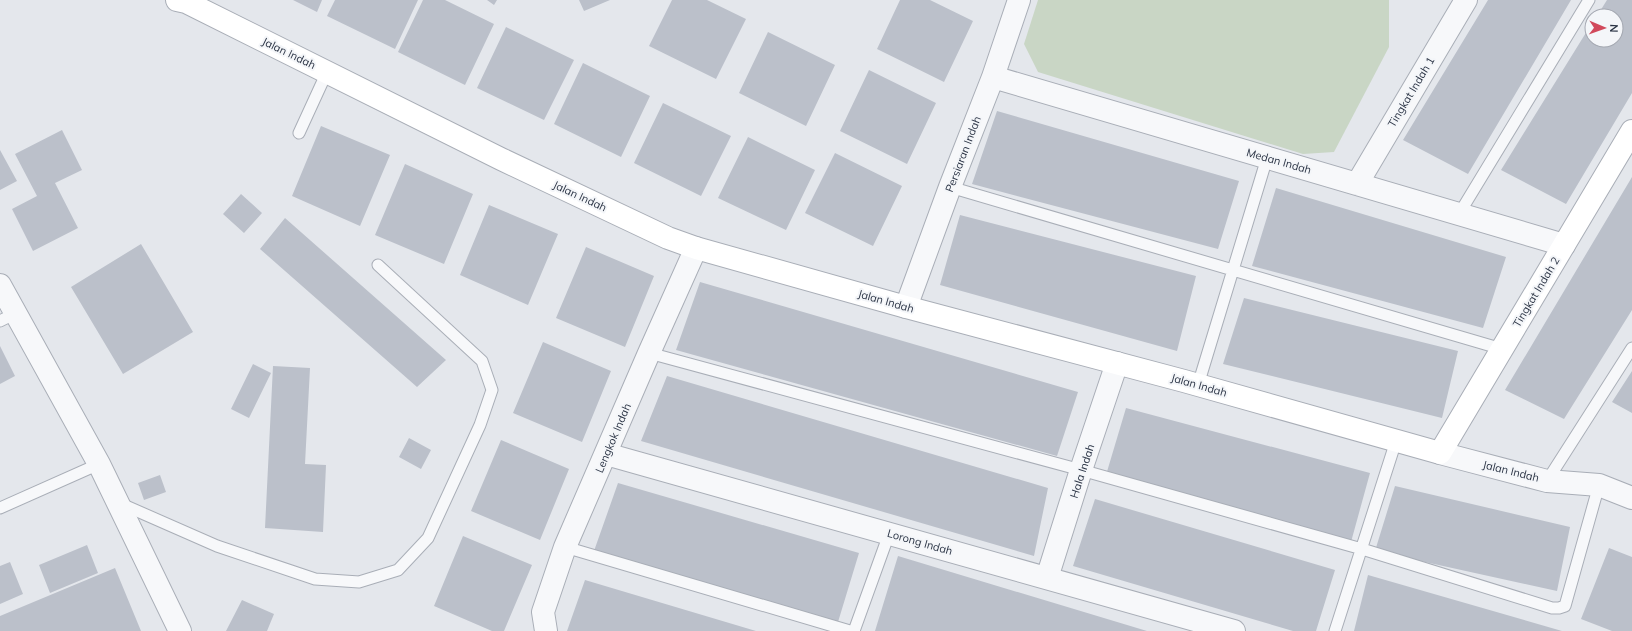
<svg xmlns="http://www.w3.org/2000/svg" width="1632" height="631" font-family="Mulish,sans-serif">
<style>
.green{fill:#c9d6c5}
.building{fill:#bbc0ca}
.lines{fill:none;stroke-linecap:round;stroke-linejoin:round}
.lane-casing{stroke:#a9aeb7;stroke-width:13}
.street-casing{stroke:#a9aeb7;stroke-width:24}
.secondary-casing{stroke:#a9aeb7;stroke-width:24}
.lane{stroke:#f7f8fa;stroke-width:11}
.street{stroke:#f7f8fa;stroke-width:22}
.secondary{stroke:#fff;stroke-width:22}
.labels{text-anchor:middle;stroke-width:4;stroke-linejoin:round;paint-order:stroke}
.street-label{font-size:11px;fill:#2b3445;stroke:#f4f6f9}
</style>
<rect width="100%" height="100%" fill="#e4e7ec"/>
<path class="green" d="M1038 0H1389V47L1334 152 1303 154 1038 72 1024 44Z"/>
<path class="building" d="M293 0H322L317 12Z
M335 0H418L395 49 327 16Z
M423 0H445L494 24 465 85 398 52Z
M487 0H497L494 5Z
M579 0H610L584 11Z
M672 0H707L746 19 716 79 649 46Z
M900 0H930L973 21 944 82 877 49Z
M1488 0H1571L1468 174 1403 140Z
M1607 0H1632V93L1566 204 1501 170 1592 23V40H1616V16H1597Z
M506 27 574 60 544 120 477 88Z
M768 32 835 65 806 126 739 93Z
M583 63 650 96 621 157 554 124Z
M869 70 936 103 907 164 840 131Z
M663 103 731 136 701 196 634 163Z
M997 111 1239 181 1218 249 972 184Z
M321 126 390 155 360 226 292 196Z
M62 130 82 170 55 183 78 228 33 251 12 209 37 196 15 154Z
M748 137 815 170 786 230 718 198Z
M0 150 17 181 0 190Z
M835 153 902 186 873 246 805 213Z
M405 164 473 194 444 264 375 235Z
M1632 177V310L1564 419 1505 390Z
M1276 188 1506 257 1483 328 1252 266Z
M241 194 262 213 244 233 223 214Z
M489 205 558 234 528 305 460 275Z
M960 215 1196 276 1177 351 940 285Z
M285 218 446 360 417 387 260 249Z
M141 244 193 332 123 374 71 287Z
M586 247 654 276 625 347 556 318Z
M700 282 1078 392 1057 456 676 350Z
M1244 298 1458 351 1442 418 1223 364Z
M543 342 611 371 582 442 513 413Z
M0 346 15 376 0 384Z
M253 364 271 373 249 418 231 409Z
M273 366 310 368 305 464 326 465 323 532 265 528Z
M1632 371V413L1612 402Z
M667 376 1048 488 1034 556 641 441Z
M1126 408 1370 473 1351 542 1106 475Z
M409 438 431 450 421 469 399 457Z
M501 440 569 469 540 540 471 511Z
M160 475 166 492 144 500 138 483Z
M618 483 859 553 838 622 594 551Z
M1395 486 1570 527 1557 591 1375 551Z
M1095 499 1335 570 1316 631H1293L1073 566Z
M463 536 532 565 504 631H492L434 606Z
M87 545 98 573 50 593 39 565Z
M1609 548 1632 557V631H1612L1581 619Z
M898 556 1147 631H875Z
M10 562 23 594 0 604V566Z
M115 568 141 631H0V616Z
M1368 575 1562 631H1354Z
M585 580 756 631H567Z
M242 600 274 614 267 631H226Z"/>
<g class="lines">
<defs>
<path id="lane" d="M299 133 327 72
M950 187 1502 349
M1459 214 1589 0
M0 321 16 313
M649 353 1081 470 1362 549 1552 608H1559L1565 606 1599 485
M1198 385 1267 158
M1547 481 1632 348
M119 503 217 546 315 579 359 582 398 570 428 538 480 425 492 390 482 361 378 265
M0 508 99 464
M565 547 850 631
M854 631 889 534
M1335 631 1396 441"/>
<path id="street" d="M993 77 1564 245
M1357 184 1466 0
M0 285 99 464 180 631
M906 307 950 187 993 77 1019 0
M1440 453 1547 481 1599 485 1632 498
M606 454 1234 631
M1047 578 1081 470 1117 363
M546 631 543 612 565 547 649 353 696 248"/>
<path id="secondary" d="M177 0 186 2 501 159 668 238 696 248 906 307 1184 381 1440 453 1632 131"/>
</defs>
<use href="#lane" class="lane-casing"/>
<use href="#street" class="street-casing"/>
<use href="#secondary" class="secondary-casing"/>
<use href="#lane" class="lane"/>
<use href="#street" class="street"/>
<use href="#secondary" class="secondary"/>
</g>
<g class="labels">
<g class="street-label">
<text transform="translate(289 53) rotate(26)" y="4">Jalan Indah</text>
<text transform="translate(1411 92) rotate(-59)" y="4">Tingkat Indah 1</text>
<text transform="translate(963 154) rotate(-69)" y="4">Persiaran Indah</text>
<text transform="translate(1279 161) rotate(16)" y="4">Medan Indah</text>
<text transform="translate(580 196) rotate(25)" y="4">Jalan Indah</text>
<text transform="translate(1536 292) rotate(-59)" y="4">Tingkat Indah 2</text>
<text transform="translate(886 301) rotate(16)" y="4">Jalan Indah</text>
<text transform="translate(1199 385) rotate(16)" y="4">Jalan Indah</text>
<text transform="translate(613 438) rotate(-67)" y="4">Lengkok Indah</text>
<text transform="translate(1082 471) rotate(-72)" y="4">Hala Indah</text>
<text transform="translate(1511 471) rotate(14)" y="4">Jalan Indah</text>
<text transform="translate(920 542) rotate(16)" y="4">Lorong Indah</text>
</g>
</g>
<g transform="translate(1604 28) rotate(92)"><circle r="19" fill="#f4f6f9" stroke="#a4a8b1"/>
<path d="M0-3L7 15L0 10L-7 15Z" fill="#d1495b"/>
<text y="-6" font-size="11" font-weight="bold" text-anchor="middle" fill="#2b3445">N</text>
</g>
</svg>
